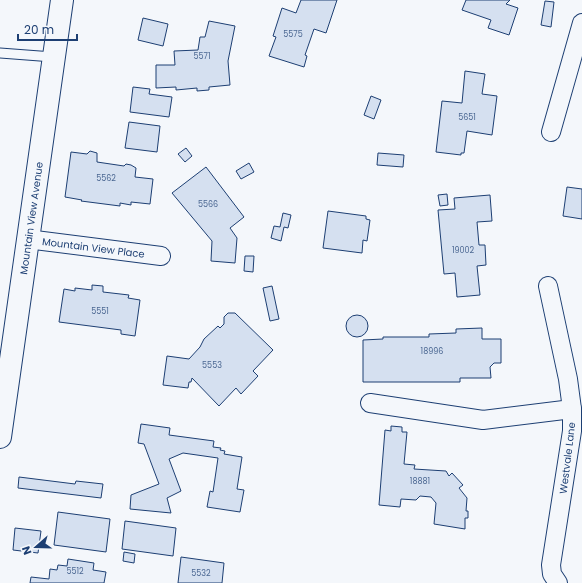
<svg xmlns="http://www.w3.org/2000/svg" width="582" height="583" font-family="Poppins,sans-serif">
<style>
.building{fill:#d5e0f0;stroke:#1d3f73}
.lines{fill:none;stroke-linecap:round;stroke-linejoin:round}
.service-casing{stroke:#1d3f73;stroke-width:11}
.minor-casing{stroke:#1d3f73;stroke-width:20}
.tertiary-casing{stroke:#1d3f73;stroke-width:24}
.service{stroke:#f4f7fb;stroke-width:9}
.minor{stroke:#f4f7fb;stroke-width:18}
.tertiary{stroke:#f4f7fb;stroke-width:22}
.labels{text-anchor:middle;stroke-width:3;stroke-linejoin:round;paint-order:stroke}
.number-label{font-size:8px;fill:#4b6792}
.street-label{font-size:10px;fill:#1d3f73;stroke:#f4f7fb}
</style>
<rect width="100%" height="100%" fill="#f4f7fb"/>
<path class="building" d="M301 0H337L326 33 314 29 305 55 307 56 304 67 269 56 276 37 273 36 282 8 296 13Z
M466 0H510L506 4 518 8 509 35 488 28 491 20 462 10Z
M545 1 554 2 551 27 541 25Z
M143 18 168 24 163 46 138 40Z
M209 21 235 26 228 61 230 85 209 87V90L197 91V88L176 90V87L156 88V65H175L174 51 198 50 200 37H205Z
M465 71 485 74 482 94 497 96 492 135 467 131 464 153H461V155L436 152 442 101 462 103Z
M133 87 150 89 149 94 172 97 169 117 130 112Z
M371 96 381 100 374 119 364 115Z
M129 122 160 126 157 152 125 148Z
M186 148 192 156 185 162 178 154Z
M90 151 97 153V162L124 166 126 164 131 165 136 168 135 177 153 179 150 204 131 202V205L120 203V206L81 201 82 200 65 197 71 152 87 154Z
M378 153 404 155 403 167 377 165Z
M249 163 254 172 241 179 236 171Z
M206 167 244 217 230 228 237 238 235 263 211 261 212 241 172 193Z
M567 187 582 189V219L563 216Z
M447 194 448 205 440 206 438 195Z
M490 195 492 221 477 222 479 245H485L486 265 477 266 480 295 457 297 455 273 444 274 438 210 455 209 454 198Z
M328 211 366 216V219L370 220 367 241 363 240 362 253 323 248Z
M283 213 291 215 288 228 284 227 281 241 271 238 274 226 280 227Z
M245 256H254L253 272 244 271Z
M92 285 103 286V292L129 295 128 298 140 300 135 336 121 334V330L59 322 64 289 75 291V288L92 290Z
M272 286 279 319 270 321 263 288Z
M228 313H235L273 350 253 371 258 376 241 394 236 388 219 406 192 378 191 382H189L188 388 163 385 167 356 189 359 200 347 204 339 218 326 220 328 224 324V317Z
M346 326a11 11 0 1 1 22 0a11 11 0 1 1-22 0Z
M482 328V339H501V363H494L490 367 491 378H460V382H363V340L383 339V337H429V334L456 333V329Z
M141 424 170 428 169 435 214 441 213 447 221 448 220 450 225 451 224 454 242 457 237 489 244 490 240 512 207 507 210 491 213 492 218 458 183 453 169 459 181 491 167 498 171 513 130 509 131 495 159 484 144 444 138 443Z
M391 426 402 427V432H407L404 464 415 465 414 469 446 471 449 476 452 473 463 485 459 488 467 498 466 511H468V518H465V529L434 524 436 503 431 497 420 496 416 500 401 499 400 507 379 505 385 430 391 431Z
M19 477 75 484 76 481 103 484 101 498 18 488Z
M58 512 110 519 106 552 54 545Z
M125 521 176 528 173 556 122 549Z
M15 528 41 531 38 553 13 550Z
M124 552 135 554 134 563 123 561Z
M181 557 224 563 222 583H178Z
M68 559 94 563 93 570 106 572 104 583H30L31 577 49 579 50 569 57 570 58 565 67 566Z"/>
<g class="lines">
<defs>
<path id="service" d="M0 53 53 57"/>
<g id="minor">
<path d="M551 132 582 23"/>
<path id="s1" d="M27 239 161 256"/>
<path d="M548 286 568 379 572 409V431L551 565 552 574 558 583"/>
<path d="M370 403 483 420 572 409"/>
</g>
<g id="tertiary">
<path id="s2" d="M0 437 62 0"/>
</g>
</defs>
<use href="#service" class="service-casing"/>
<use href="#minor" class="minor-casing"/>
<use href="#tertiary" class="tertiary-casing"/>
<use href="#service" class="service"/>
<use href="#minor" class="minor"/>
<use href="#tertiary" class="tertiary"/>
</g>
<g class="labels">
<g class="number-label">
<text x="293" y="37">5575</text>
<text x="202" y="59">5571</text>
<text x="467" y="120">5651</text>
<text x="106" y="181">5562</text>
<text x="208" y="207">5566</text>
<text x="463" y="253">19002</text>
<text x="100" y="314">5551</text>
<text x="432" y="354">18996</text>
<text x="212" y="368">5553</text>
<text x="420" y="484">18881</text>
<text x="75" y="574">5512</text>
<text x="201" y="576">5532</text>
</g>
<g class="street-label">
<text dy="4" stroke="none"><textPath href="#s2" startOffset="221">Mountain View Avenue</textPath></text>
<text dy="4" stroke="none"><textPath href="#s1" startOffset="67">Mountain View Place</textPath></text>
<text transform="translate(567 458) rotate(-83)" y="4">Westvale Lane</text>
</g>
</g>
<g transform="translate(36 547) rotate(250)" stroke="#f4f7fb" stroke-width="3" paint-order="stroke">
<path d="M0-3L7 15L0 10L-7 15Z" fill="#1d3f73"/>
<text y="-6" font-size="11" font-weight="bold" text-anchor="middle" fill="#1d3f73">N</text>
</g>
<path d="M18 34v6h59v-6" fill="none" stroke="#1d3f73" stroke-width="2"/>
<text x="24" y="34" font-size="12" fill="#1d3f73" stroke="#f4f7fb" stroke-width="3" paint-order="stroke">20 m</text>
</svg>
